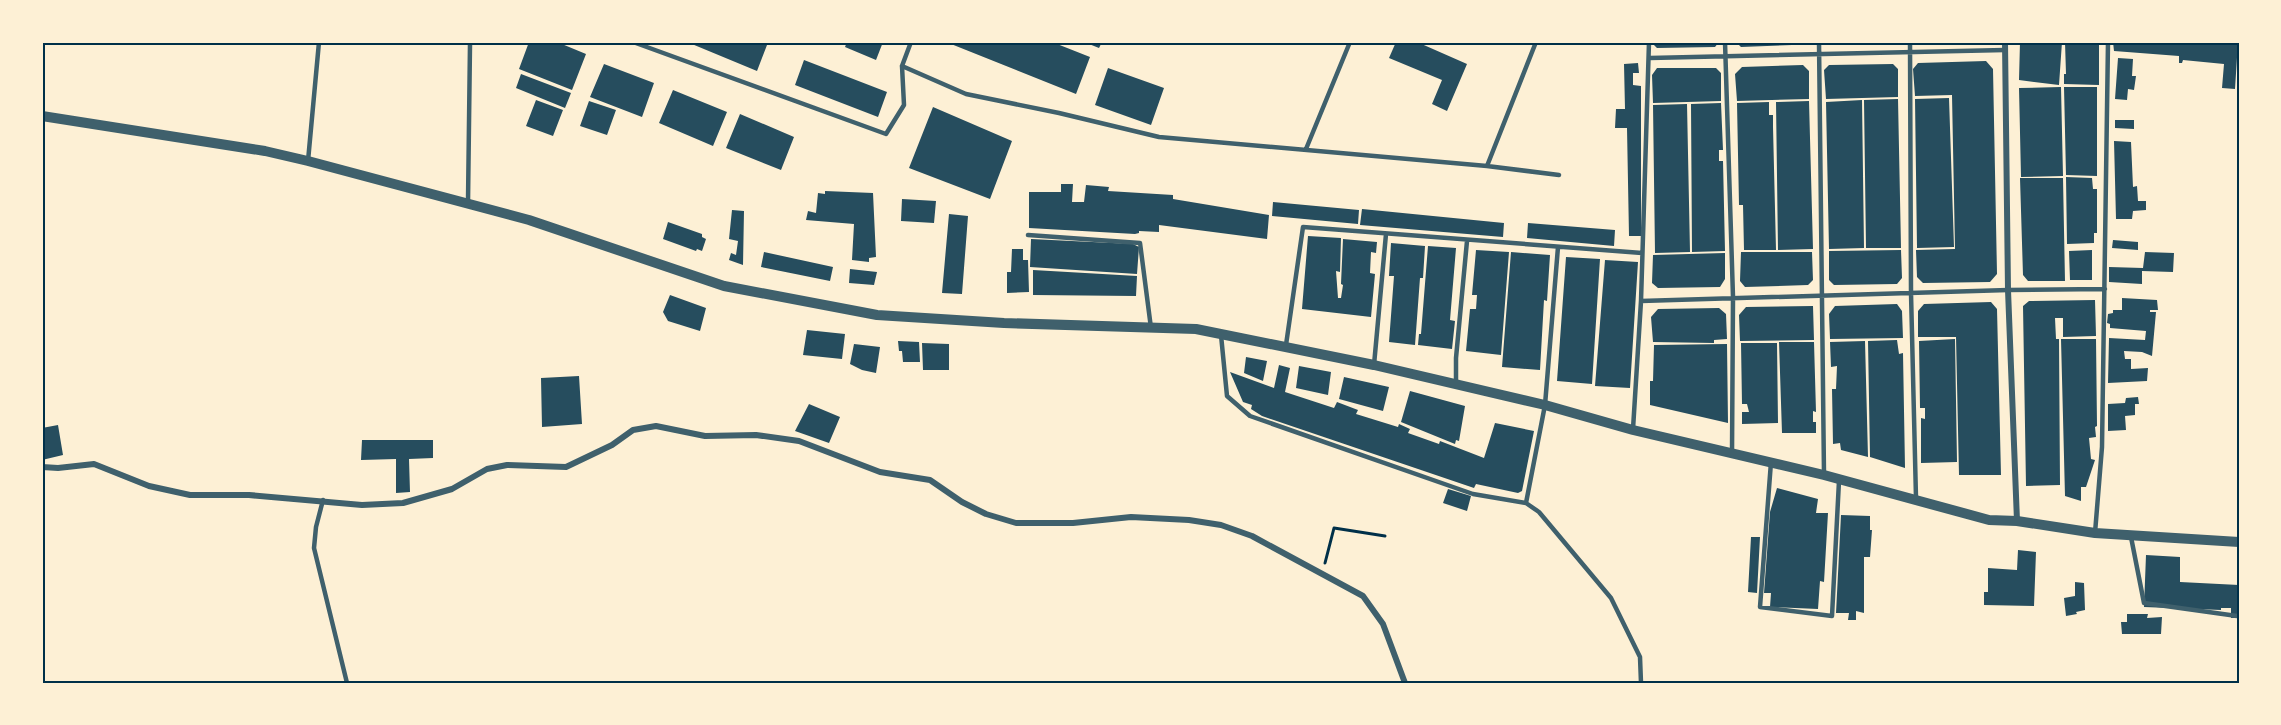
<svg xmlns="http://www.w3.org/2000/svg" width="2281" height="725" font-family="Quicksand,sans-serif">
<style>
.building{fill:#264d5e}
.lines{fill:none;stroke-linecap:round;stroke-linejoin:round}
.path{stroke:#003049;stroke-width:3}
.service{stroke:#3f606c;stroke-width:4.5}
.minor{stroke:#3f606c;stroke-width:6}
.tertiary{stroke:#3f606c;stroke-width:10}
.neatline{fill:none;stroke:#003049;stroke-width:2}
</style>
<rect width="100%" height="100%" fill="#fdf0d5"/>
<path class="building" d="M529 42H557L586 54 572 90 519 69Z
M687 42H760L767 45 757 71Z
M847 42H883L876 60 845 47Z
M946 42H1052L1090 57 1076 94Z
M1084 42H1102L1099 48Z
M1396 42H1417L1467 64 1447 111 1432 104 1442 80 1389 58Z
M1651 42H1719L1715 47 1657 48Z
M1736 42H1795L1792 45 1741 47Z
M2020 42H2062L2059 85 2019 80Z
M2065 42 2099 44V85L2064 84V74H2066Z
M2113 42H2162V44L2182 45V42H2238L2235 89 2222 88 2224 64 2183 60 2182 63H2179V56L2114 51Z
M2118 58 2133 59 2132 76H2136L2134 90 2128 89 2127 100 2115 99Z
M804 60 887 92 878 117 795 85Z
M1986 61 1993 69 1997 274 1990 282 1923 283 1917 277 1916 250 1955 249 1952 95 1915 96 1913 69 1918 63Z
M1638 63 1639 73H1633V85L1641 86V236H1629L1627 128H1615L1616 109H1625L1624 64Z
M604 64 654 83 642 117 590 97Z
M1893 64 1898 69V97L1826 99 1824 70 1829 65Z
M1803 65 1809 71V99L1737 101 1735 74 1742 67Z
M1108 68 1164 88 1151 125 1095 105Z
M1657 68H1716L1721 73V101L1653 103 1652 75Z
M521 74 571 93 565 108 516 88Z
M2061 87 2063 176 2021 177 2019 88Z
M2064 87H2097V176L2066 175Z
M673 90 727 112 713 146 659 123Z
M1949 98 1954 247 1917 248 1915 99Z
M1898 99 1901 248H1866L1864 100Z
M536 100 563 110 553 136 526 126Z
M1862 100 1864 248 1829 249 1826 102Z
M589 101 616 110 607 135 580 126Z
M1809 101 1813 249 1778 250 1776 102Z
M1769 102V115H1773V127L1776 250H1744L1743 205H1739L1737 103Z
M1721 103 1723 150H1719V161H1723L1725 251 1692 252 1691 104Z
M1687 104 1690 252 1655 253 1653 105Z
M933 107 1012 141 990 199 909 168Z
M740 114 794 137 781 170 726 148Z
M2115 120H2134V129L2115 128Z
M2114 141 2131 142 2133 187 2137 186 2138 201H2146V210L2133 211 2132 219H2116Z
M2066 177 2092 178 2093 189H2097V233H2094V243L2067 244Z
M2020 178H2063L2065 281H2028L2023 275Z
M1061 184H1073L1072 202H1084L1086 185 1109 187 1108 191 1173 195V199L1269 215 1267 239 1159 225V232L1139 231V233L1135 234 1029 228V192H1061Z
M825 191 873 193 876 257 869 258V262L852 260 854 224 806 220 808 211 816 213 818 193 825 194Z
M902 199 936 201 934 223 901 221Z
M1273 202 1359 210 1358 224 1272 216Z
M1362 209 1504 223 1503 237 1360 225Z
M732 210 744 211 743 265 729 260 731 253 736 255 738 241 729 239Z
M949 214 968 216 962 294 942 293Z
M668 222 702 234V237L706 239 702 251 697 249 696 251 663 239Z
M1528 223 1615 230 1614 246 1527 238Z
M1308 236 1341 238 1340 272 1336 271 1338 298H1341L1343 285 1341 284 1343 239 1377 242 1376 253 1371 252 1370 273 1375 274 1371 317 1302 309Z
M1031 239 1133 244 1139 247 1137 274 1030 267Z
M2113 240 2138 242V250L2112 248Z
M1391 243 1425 246 1423 278H1420L1415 345 1389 342 1394 276H1389Z
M1428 246 1456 248 1450 320 1455 321 1452 349 1418 345 1419 334H1421Z
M1012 249H1023V260H1028L1029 292 1007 293V272H1011Z
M1476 250 1509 252 1501 355 1466 351 1470 309H1476L1477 295H1472Z
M1901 250 1902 278 1897 284 1834 285 1829 280V251Z
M2092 250V280H2070L2069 251Z
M764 252 833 267 830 281 761 267Z
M1511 252 1550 255 1547 301 1544 300 1540 370 1502 367Z
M1741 252H1812L1813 280 1808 285 1745 287 1740 281Z
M2145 252 2174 253 2173 272 2142 271V284L2109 282V267L2143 268Z
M1725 253V279L1720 287 1658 288 1652 283 1653 255Z
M1566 257 1600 259 1592 384 1557 381Z
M1605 260 1638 262 1630 388 1595 386Z
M850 269 877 272 874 285 849 283Z
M1033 270 1137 276 1136 296 1033 295Z
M670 295 706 308 700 331 668 321 663 312Z
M2122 298 2157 300 2158 310H2150V312H2156L2152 356 2142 352 2124 351 2125 359H2131V369L2148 368 2147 381 2108 383 2109 338 2145 340 2146 331 2110 328V324L2107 323 2108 314 2113 313V310H2122Z
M2095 300 2096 336 2063 337V318H2055L2056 339H2059L2060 485 2026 486 2023 306 2029 301Z
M1991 302 1997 309 2001 475H1959L1956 337H1918V311L1924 304Z
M1897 304 1902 311 1903 338 1830 339 1829 314 1835 306Z
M1813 306 1814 340 1740 341 1739 315 1746 307Z
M1719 308 1726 314 1727 339 1714 340V343L1653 342 1651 317 1658 309Z
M807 330 845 334 842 359 803 355Z
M1955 339 1957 462 1921 463V418L1925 419V408H1920L1919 341Z
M2061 339H2096L2097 426 2095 427 2096 437 2089 438 2091 459 2095 460 2086 487H2081V501L2065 496Z
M1897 340 1899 354 1903 353 1905 468 1870 457 1868 341Z
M898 341 919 342 920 362H903L902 351H899Z
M1865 341 1868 457 1841 450 1840 443 1833 444 1832 389H1836L1837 366 1831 367 1830 342Z
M1779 342H1814L1816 412 1813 411V422H1816V433H1782Z
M922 343 949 344V370H923Z
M1741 343H1777L1778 423 1742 424V412H1749L1747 404H1742Z
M854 344 880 347 876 373 862 370 850 364Z
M1727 344 1728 423 1650 405V381H1653L1654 345Z
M1246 357 1267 361 1263 381 1244 373Z
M1279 365 1290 368 1285 392 1334 408 1337 402 1358 410 1356 414 1398 427 1399 424 1410 429 1408 433 1439 444 1440 441 1484 458 1495 423 1534 431 1522 491 1518 493 1476 484 1474 488 1262 416 1251 409 1252 405 1243 402 1230 372 1274 388Z
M1299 366 1331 372 1328 395 1296 388Z
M579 376 582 424 542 427 541 378Z
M1344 377 1389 387 1383 411 1339 399Z
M1410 391 1465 406 1459 441 1456 440 1455 444 1401 422Z
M2138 397 2139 404H2135V415L2125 416 2126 430 2108 431V404L2125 403 2126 398Z
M809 404 840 417 829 443 795 431Z
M58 425 63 455 42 460V428Z
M362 440H433V458L409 459 410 492 396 493V459L361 460Z
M1777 488 1818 499 1816 513H1828L1824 582 1820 581 1818 609 1770 607 1771 593H1764L1770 512Z
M1448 489 1471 496 1467 511 1443 503Z
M1841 515 1870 516V530H1872L1870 557H1864V613L1856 611V620H1848L1849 613H1836Z
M1751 537H1760L1757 593 1748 592Z
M2018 550 2036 552 2034 606 1984 605V592H1988V568L2017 570Z
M2146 555 2180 557V582L2239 585V618H2231V608H2221V610L2144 607Z
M2075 582 2084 583 2085 610 2076 612 2077 614 2066 616 2064 598 2075 596Z
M2127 614H2148L2147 618 2162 617 2161 634H2122L2121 622H2127Z"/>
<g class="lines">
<path class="path" d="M1325 563 1334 528 1385 536"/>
<path class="service" d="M633 42 886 134 904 105 902 66 911 42
M1725 42 1733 297 1732 453
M1819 42 1824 474
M1910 42 1911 293 1916 498
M1650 58 2005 50
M902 66 966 94 1059 113 1159 137 1487 166 1559 175
M1306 149 1350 42
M308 161 319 42
M1487 166 1536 42
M468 202 470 44
M1028 235 1140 243 1151 328
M1641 301 2008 290 2105 289
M1221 335 1227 396 1250 416 1473 494 1526 503 1539 512 1611 598 1640 657 1641 683
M1286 345 1303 227 1642 253
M1374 365 1386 234
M1456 385V358L1467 241
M1633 429 1641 301 1649 42
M1771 462 1760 607 1832 616 1839 481
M323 500 316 527 314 548 347 683
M1526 503 1545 405 1558 247
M2095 533 2102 447 2108 42
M2131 537 2144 603 2237 616"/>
<path class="minor" d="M2005 42 2008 290 2017 521
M42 467 58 468 94 464 149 486 190 495H249L362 505 403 503 452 489 487 469 507 465 566 467 612 445 633 430 656 426 705 436 756 435 799 441 880 472 930 480 962 502 986 514 1016 523H1073L1131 517 1189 520 1221 525 1252 536 1363 596 1383 624 1405 683"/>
<path class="tertiary" d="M42 116 265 151 308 161 529 220 724 286 877 315 1004 323 1196 329 1374 365 1545 405 1633 430 1824 475 1989 520 2017 521 2095 533 2239 542"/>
</g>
<rect width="2281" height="725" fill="none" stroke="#fdf0d5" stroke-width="87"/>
<rect x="44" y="44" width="2194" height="638" class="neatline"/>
</svg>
